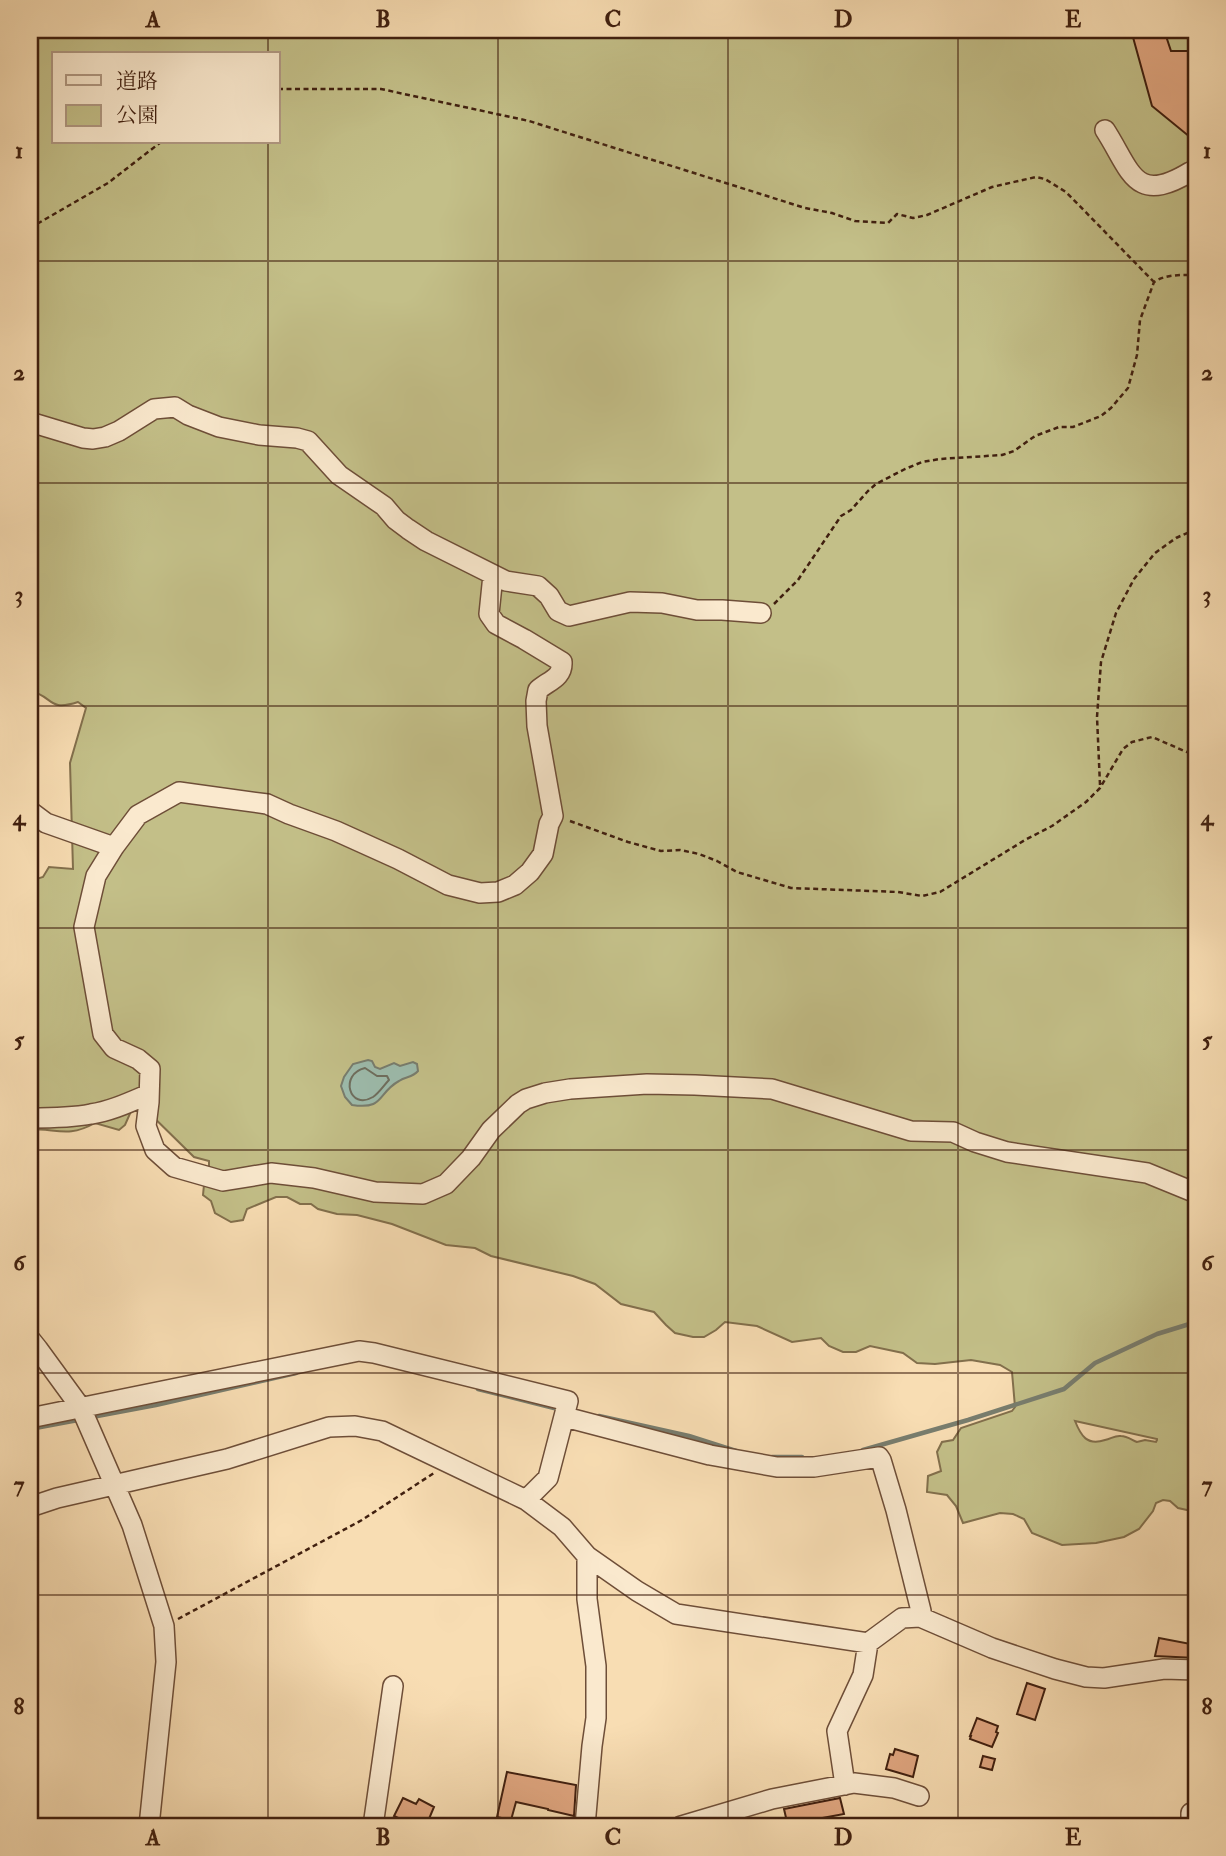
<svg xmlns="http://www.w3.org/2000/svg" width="1226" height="1856" font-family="'IM FELL Double Pica','Noto Serif JP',serif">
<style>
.green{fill:#c3bf88;stroke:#826f4c;stroke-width:2;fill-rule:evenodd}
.water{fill:#9dbcad;stroke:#787d6e;stroke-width:2}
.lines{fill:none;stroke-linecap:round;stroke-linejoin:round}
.shore{stroke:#6e6e5e;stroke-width:2}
.stream{stroke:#787d6e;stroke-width:4.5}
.building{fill:#e0a680;stroke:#401f0f;stroke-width:2}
.minor-casing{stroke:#6e4e38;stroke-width:22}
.path{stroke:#401f0f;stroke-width:2.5;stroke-dasharray:5 3.5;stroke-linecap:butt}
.minor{stroke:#fae9ce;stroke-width:19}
.grid{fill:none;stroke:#401f0f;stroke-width:2;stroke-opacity:0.55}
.neatline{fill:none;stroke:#401f0f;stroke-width:2.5}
.grid-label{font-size:23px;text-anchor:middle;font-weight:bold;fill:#401f0f}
</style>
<rect width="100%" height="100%" fill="#f8ddb3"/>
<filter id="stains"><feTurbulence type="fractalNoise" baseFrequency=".00286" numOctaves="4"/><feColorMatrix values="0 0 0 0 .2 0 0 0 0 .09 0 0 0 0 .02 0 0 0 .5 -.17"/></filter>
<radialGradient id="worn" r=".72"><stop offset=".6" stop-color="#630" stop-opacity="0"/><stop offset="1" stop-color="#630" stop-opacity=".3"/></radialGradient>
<path class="green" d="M30 30H1196V1512L1178 1508 1170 1501 1163 1500 1156 1503 1153 1511 1139 1529 1124 1537 1096 1543 1062 1545 1032 1533 1024 1519 1013 1514 1000 1513 963 1523 956 1506 947 1495 927 1492 928 1476 941 1471 937 1452 942 1442 953 1440 961 1428 1012 1411 1015 1407 1012 1372 1000 1365 971 1360 935 1364 917 1363 903 1353 870 1346 856 1352H843L829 1346 821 1338 792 1342 757 1326 725 1322 716 1330 704 1337H693L675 1333 666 1325 654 1312 621 1304 595 1284 573 1276 491 1256 475 1248 446 1245 392 1224 357 1215 337 1214 318 1209 311 1204H300L287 1197H276L247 1209 243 1220 231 1222 215 1213 211 1201 203 1195 205 1175 209 1170V1161L194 1157 136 1100 125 1125 119 1130 95 1123C68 1138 58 1129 30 1129V885L33 880 43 877 49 867 73 869 70 763 86 708 78 702C47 712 54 696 30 691ZM54 54H278V142H54ZM1075 1421 1157 1439V1440L1156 1442 1145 1440 1137 1442C1132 1440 1127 1436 1121 1436 1115 1435 1111 1439 1105 1440 1087 1446 1081 1436 1075 1421Z"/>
<path class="water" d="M368 1060 372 1061 375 1067 380 1069 394 1063 400 1066 413 1062 417 1064 418 1071C412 1078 406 1076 399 1081 377 1093 385 1110 352 1105L345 1097 341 1086 344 1077 353 1064Z"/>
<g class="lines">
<path class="shore" d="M365 1068 377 1076H387L389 1080C384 1085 379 1093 373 1097 349 1111 339 1074 365 1068Z"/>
<path class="stream" d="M478 1389 554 1408
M599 1416 689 1436 736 1451
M92 1417 156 1405 296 1373
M30 1429 78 1420
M863 1450 968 1420 1064 1389 1095 1363 1157 1334 1196 1322
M772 1457H802"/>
</g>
<path class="building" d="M1131 30H1164L1171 51H1196V142L1152 106Z
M1159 1638 1196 1645V1658L1155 1656Z
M1027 1683 1045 1689 1035 1720 1017 1714Z
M977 1718 998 1726 996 1732 998 1733 992 1747 970 1739 971 1736H970Z
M895 1749 918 1756 913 1777 886 1769 890 1754 893 1755Z
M983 1756 995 1759 992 1770 980 1767Z
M507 1772 576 1785 574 1816 548 1810V1809L516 1802 511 1820 497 1817Z
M403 1798 416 1804 419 1799 434 1807 426 1826H415L394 1816Z
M840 1798 844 1814 795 1823 794 1820 787 1822 784 1809Z"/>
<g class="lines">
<defs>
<path id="minor" d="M1105 130C1131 170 1134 206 1190 172L1196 174
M30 422 83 438 93 439 105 437 119 431 154 409 175 407 188 415 219 427 259 435 297 438 308 441 339 475 384 506 396 520 408 529 426 541 506 581 538 586 549 596 558 611 569 616 630 602 662 603 697 610H722L761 613
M493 575 489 614 496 624 524 639 562 662C563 678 548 681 538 690L536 701 537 726 553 816 549 824 543 854 530 872 515 885 498 892 480 893 448 885 398 859 336 831 289 814 267 804 179 792 138 815 114 847 96 876 84 927 103 1034 114 1048 138 1059 150 1069 149 1102 146 1126 155 1150 174 1167 223 1181 271 1173 314 1178 375 1192 423 1194 446 1184 471 1158 491 1130 518 1104 526 1099 545 1093 570 1089 647 1084 695 1085 772 1089 911 1131 953 1132 975 1142 1007 1152 1147 1173 1196 1193
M30 811 46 823 114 847
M30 1118C50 1118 71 1118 91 1114 111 1111 130 1102 149 1094
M30 1339 38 1349 81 1408 132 1525 164 1626 166 1662 149 1826
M565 1417 710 1455 777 1467H814L879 1457 881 1460 896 1510 921 1611 920 1617
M30 1418 359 1351 374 1353 568 1401 548 1478 526 1500
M30 1507 57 1498 227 1459 329 1427 355 1426 382 1431 526 1500 562 1527 587 1556 637 1591 676 1614 868 1643 902 1618 920 1617 992 1648 1055 1669 1086 1677 1104 1678 1164 1669 1196 1670
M845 1785 837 1731 863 1675 868 1643
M373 1826 393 1686
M585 1826 592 1746 596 1718V1666L587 1599V1556
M681 1826 772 1799 854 1783 894 1788 919 1796
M1191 1826V1813"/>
</defs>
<use href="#minor" class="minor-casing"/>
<path class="path" d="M278 89H381L529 121 805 208 832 213 855 221 888 223 897 214 913 218 927 215 992 187 1036 177 1045 179 1066 192 1154 282
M30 228 108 183 161 142
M774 604 798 580 841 516 851 510 868 491 876 484 905 469 922 462 940 459 1002 455 1014 451 1035 436 1059 427H1073L1101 416 1111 408 1128 388 1137 355 1140 320 1154 282C1166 274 1182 275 1196 275
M1100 785 1097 717 1101 662 1116 613 1134 579 1155 553 1176 538 1196 529
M570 821 628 842 661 851 680 850 699 854 717 861 737 872 791 888 898 892 922 896 940 892 1025 840 1052 826 1086 802 1100 788 1123 749 1132 742 1152 737 1196 756
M178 1619 362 1520 434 1473"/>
<use href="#minor" class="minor"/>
</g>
<path class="grid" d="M268 30V54M498 30V1826M728 30V1826M958 30V1826M268 142V1826M30 261H1196M30 483H1196M30 706H1196M30 928H1196M30 1150H1196M30 1373H1196M30 1595H1196"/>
<rect width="1226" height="1856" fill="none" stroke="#f8ddb3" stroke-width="77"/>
<rect x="52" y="52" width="228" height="91" fill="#fae9ce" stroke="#b09882" stroke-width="2"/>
<rect x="66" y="75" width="35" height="10" fill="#fae9ce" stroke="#b09882" stroke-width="2"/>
<text x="116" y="88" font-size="21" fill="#401f0f">道路</text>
<rect x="66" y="105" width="35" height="21" fill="#c3bf88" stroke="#b09882" stroke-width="2"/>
<text x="116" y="122" font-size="21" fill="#401f0f">公園</text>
<rect x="38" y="38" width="1150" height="1780" class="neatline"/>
<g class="grid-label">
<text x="153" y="27">A</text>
<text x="383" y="27">B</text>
<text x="613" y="27">C</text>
<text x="843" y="27">D</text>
<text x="1073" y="27">E</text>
<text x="19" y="158">1</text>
<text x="1207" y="158">1</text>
<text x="19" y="380">2</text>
<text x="1207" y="380">2</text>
<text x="19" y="602">3</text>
<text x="1207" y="602">3</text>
<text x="19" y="825">4</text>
<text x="1207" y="825">4</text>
<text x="19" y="1047">5</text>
<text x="1207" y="1047">5</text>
<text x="19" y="1270">6</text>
<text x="1207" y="1270">6</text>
<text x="19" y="1492">7</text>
<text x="1207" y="1492">7</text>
<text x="19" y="1714">8</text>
<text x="1207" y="1714">8</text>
<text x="153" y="1845">A</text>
<text x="383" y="1845">B</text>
<text x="613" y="1845">C</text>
<text x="843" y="1845">D</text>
<text x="1073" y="1845">E</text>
</g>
<rect width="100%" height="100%" filter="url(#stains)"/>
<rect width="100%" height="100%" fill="url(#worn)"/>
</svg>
